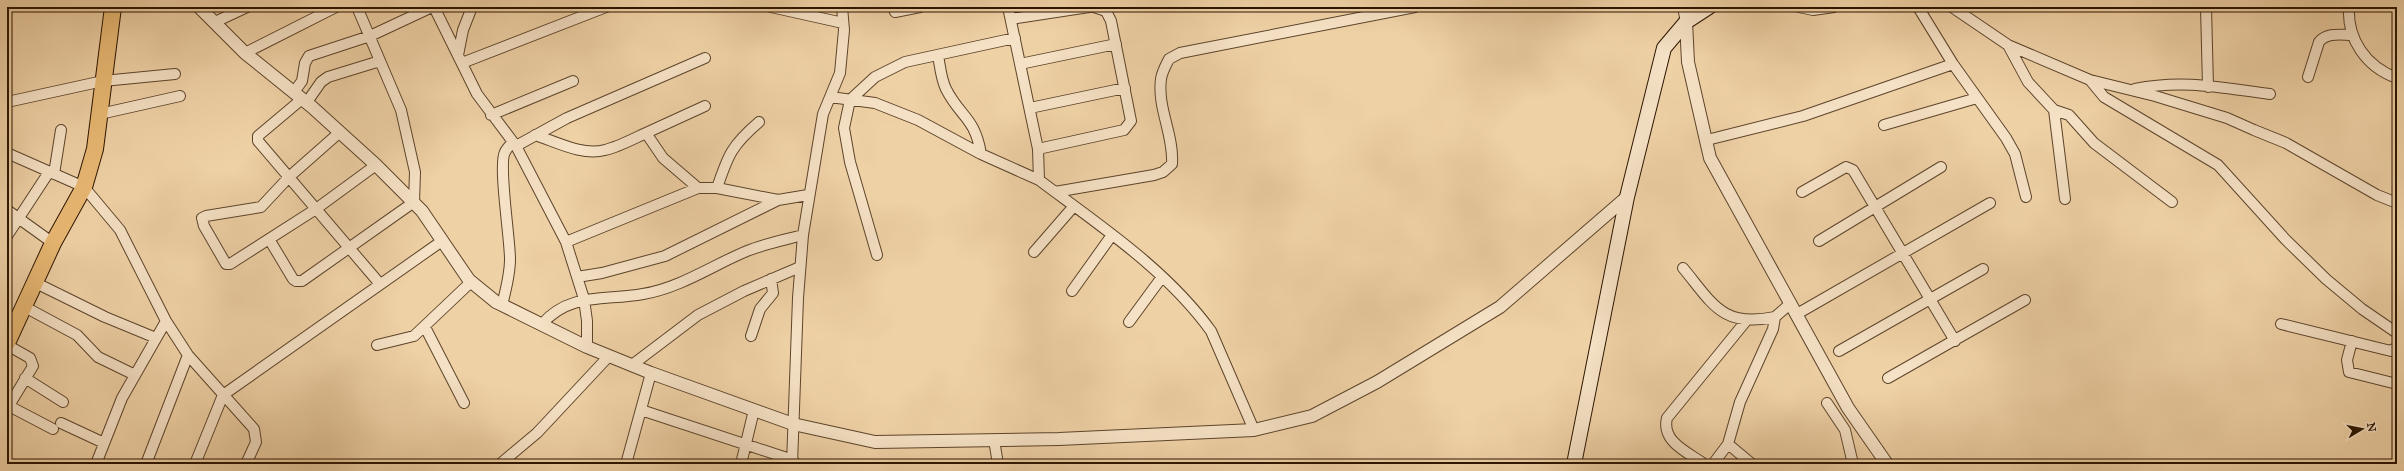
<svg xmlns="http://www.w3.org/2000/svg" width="2404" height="471" font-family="'IM FELL Great Primer',serif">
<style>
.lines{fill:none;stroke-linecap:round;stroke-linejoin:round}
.minor-casing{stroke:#5d442a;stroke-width:12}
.tertiary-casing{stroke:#5d442a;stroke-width:14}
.secondary-casing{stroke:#2c1500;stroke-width:16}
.primary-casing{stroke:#2c1500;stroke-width:18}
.minor{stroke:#f5e1c5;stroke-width:10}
.tertiary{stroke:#f5e1c5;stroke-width:12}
.secondary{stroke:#f5e1c5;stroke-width:14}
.primary{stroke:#e8b873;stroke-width:16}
</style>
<rect width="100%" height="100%" fill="#efd1a6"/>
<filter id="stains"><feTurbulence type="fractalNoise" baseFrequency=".005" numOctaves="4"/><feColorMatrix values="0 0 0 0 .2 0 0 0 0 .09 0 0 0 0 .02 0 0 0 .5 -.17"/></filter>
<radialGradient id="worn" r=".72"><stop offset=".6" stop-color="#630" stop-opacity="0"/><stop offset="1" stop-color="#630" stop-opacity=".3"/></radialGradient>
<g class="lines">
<defs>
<path id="minor" d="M434 7 477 94 516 146 566 242 584 299 587 321V347
M771 7 843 23
M1008 7 1038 149 1039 180C1099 225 1166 269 1211 331L1254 430
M1683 7 1686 22
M1799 7 1813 10 1834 7
M1918 7 1953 64 2006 138 2015 154 2026 197
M1952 7 2008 45 2090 80 2155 96 2227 118 2254 130 2286 143 2377 195 2397 203
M2206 7 2208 87
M2349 7C2347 39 2366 67 2397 78
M895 12 920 7
M1011 19 1089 7
M215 22 247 7
M2008 45 2028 82 2054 110 2065 199
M245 53 336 7
M458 55 463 30 472 7
M938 55C940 66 941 79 946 89 960 117 975 117 981 154
M462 63 606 7
M1020 64 1116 44
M2308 77 2319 42C2327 32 2341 35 2352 35
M2090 80 2104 97 2218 165 2285 239 2326 279 2362 309 2397 333
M2135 89C2184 79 2222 88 2270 94
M294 92 302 81 305 63 309 56 370 36 432 7
M830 97 875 103 918 120 981 154 1039 180
M302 99 258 136V141L380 284
M7 102 103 81 175 74
M307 102 321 82 328 77 380 61
M1030 108 1125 88
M2054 110 2069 115 2094 143 2172 202
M100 114 180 96
M491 115 573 81
M1884 125 1977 98
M340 132 289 177 261 207 206 216 202 218 204 226 226 264H230L316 209 376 165
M646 133 705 106
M535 135C557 142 582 156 605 150 618 147 633 139 646 133L663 158 698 188H717L778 200 808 195
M1707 140 1803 116 1953 64
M516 146 567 118 705 58
M1038 149 1124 130 1131 121 1111 21 1106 11 1094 7
M7 153 84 187 120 230 166 321 188 355 254 429 256 442 246 464
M54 174 61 130
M717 188C728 155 732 145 759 122
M1055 192 1154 175 1163 172 1172 164C1174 135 1157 108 1161 79 1162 72 1166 65 1169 59L1180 53 1415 7
M1802 192 1846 167 1853 170 1955 341
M7 210 53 243
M7 236 49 172
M269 239 293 279 296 281H302L414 202 415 172 401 110 357 7
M1819 241 1941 167
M566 242 698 188
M1034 252 1074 206
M877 255 850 162 844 128 850 100 875 77 905 62 1015 38
M1683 268C1713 304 1722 328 1775 317
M577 277 602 273 665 256 778 200
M36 283 105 317 156 338
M1072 291 1112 235
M502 305C506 289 510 275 510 259 510 238 498 164 505 152 507 148 510 145 513 142
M23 306 77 335 98 357 135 375
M1797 314 1990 203
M1129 322 1162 277
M542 324C570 292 605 301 643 294 680 288 713 265 747 251 764 244 784 240 803 235
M2281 324 2391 351 2397 347
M425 327 464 403
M751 336 760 309 773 293 771 279
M2352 341 2347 360 2349 372 2397 384
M7 345 30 358 33 366 7 409
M377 345 414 336 471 282
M1839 351 1983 269
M632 365 698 315 744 291 800 267
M25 378 63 402
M1888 378 2025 300
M1827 403 1845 430 1853 464
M9 406 53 429
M641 410 793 460
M61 423 104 443
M994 440 998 464
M1728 444 1740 402 1773 329 1775 317 1791 303
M96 464 122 398 166 321
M146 464 188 355
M195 464 223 395 442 241
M500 464 537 433 609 356
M626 464 651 373
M741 464 754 410
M792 464 798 298 803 235 823 114 840 73 844 30 842 7
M1704 464C1688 452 1661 442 1667 418L1746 321
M1713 464 1728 444 1752 464"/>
<path id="tertiary" d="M199 7 245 53 312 107 376 165 422 211 469 280 496 302 587 347 651 373 793 424 875 442 1059 439 1254 430 1312 416 1377 382 1500 307 1627 197
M1686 22 1688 62 1710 158 1848 408 1887 464"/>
<path id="secondary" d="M1574 464 1627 197 1664 48 1686 22 1709 7"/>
<path id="primary" d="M7 343 53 243 84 187 95 149 113 7"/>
</defs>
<use href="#minor" class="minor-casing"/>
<use href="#tertiary" class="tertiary-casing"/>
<use href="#secondary" class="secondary-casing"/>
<use href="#primary" class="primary-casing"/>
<use href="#minor" class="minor"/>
<use href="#tertiary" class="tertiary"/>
<use href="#secondary" class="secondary"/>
<use href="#primary" class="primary"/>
</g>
<rect width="2404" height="471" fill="none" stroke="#efd1a6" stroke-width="24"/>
<rect x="8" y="8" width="2388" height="455" fill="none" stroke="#2c1500" stroke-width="2"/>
<rect x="12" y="12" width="2380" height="447" fill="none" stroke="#2c1500"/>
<g transform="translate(2362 429) rotate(80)" stroke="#f5e1c5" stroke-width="3" paint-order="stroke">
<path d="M0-3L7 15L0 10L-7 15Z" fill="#2c1500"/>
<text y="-6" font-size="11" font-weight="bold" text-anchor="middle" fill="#2c1500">N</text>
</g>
<rect width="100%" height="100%" filter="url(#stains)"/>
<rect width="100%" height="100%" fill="url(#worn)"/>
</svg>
